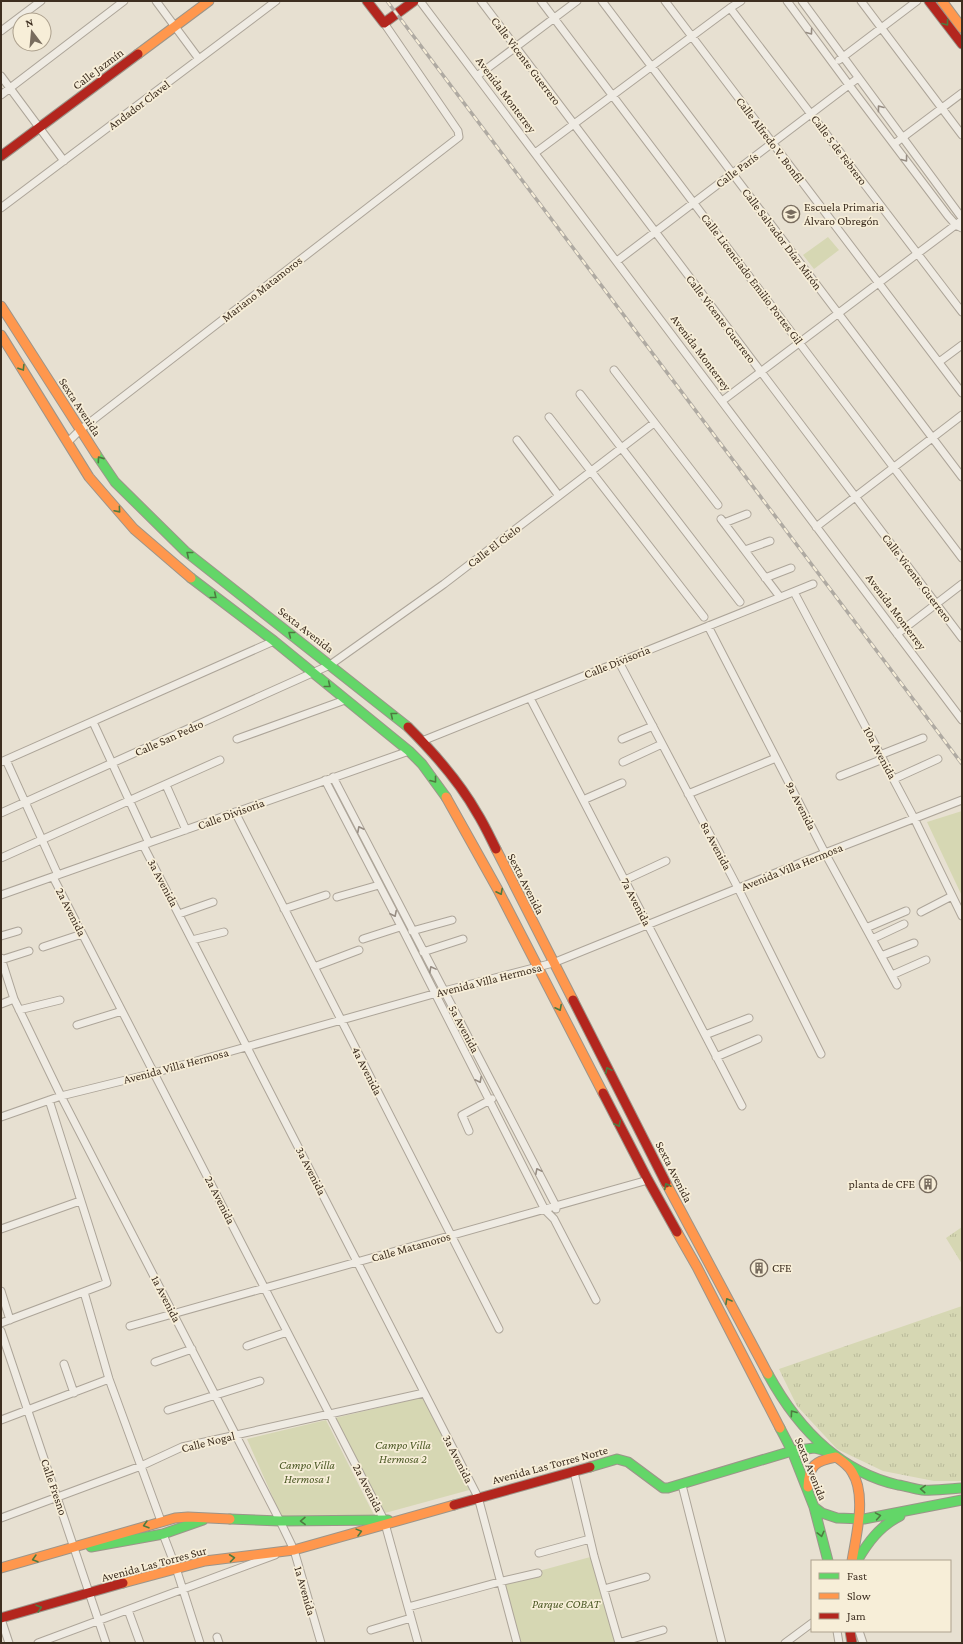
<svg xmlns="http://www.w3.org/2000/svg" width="963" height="1644" font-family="'Crimson Pro',serif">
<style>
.grass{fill:url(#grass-tufts)}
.park{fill:#d6d7b3}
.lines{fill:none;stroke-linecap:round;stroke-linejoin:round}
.street-casing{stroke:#ada599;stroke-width:9}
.fast-casing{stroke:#9c958a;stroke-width:11}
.slow-casing{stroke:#9c958a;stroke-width:11}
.jam-casing{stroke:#9c958a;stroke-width:11}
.street{stroke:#efebe3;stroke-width:7}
.fast{stroke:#63d668;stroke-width:9}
.slow{stroke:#ff974d;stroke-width:9}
.jam{stroke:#b3261e;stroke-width:9}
.rail-casing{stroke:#afaaa2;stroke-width:3.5}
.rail{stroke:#f7eed8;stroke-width:2;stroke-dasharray:6;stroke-linecap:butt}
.oneway{stroke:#4e7a40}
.oneway2{stroke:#968c82}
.labels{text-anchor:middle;stroke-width:3.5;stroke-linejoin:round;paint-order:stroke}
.street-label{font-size:12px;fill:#3d2e20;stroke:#f7eed8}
.poi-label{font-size:12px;fill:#3d2e20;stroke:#f7eed8;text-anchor:start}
.park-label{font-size:12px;font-style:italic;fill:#4d5a26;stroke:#f7eed8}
</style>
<defs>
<pattern id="grass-tufts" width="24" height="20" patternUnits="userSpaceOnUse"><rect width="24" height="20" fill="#d6d7b3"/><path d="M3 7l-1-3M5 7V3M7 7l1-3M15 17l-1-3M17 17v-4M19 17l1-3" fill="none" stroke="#b9b99a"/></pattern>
</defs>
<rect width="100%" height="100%" fill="#e7e0d1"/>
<path class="grass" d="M962 1227V1264L946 1238Z
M962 1306V1481H934L883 1471 837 1449 797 1406 779 1369Z"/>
<path class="park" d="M828 237 839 250 814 269 803 255Z
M962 811V896L927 822Z
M424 1397 473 1489 385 1513 377 1498 375 1499 371 1487 335 1418Z
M326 1420 374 1515 281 1516 247 1439Z
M594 1556 615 1643H517L499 1582Z"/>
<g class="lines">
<defs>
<path id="street" d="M156 1 199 59
M420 1 962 720
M481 1 962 638
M541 1 962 558
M602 1 962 477
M665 1 962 393
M787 1 849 85 948 216 956 225 962 228
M802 1 962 218
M861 1 962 135
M730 8 962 312
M1 31 41 1
M839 60 917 1
M1 76 64 161
M477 76 577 1
M1 95 124 1
M894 144 962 93
M535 153 730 8 741 1
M1 208 276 1
M617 261 858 78
M939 362 962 345
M614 370 718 505
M580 394 740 602
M722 401 962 220
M549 417 704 617
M517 440 559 496
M68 442 80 430 459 137 458 131 384 23
M721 519 780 597
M724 523 747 514
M816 527 962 415
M745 550 770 541
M765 578 791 568
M794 592 914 818 962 916
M708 626 825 853 897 985
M897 634 962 584
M619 662 738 888 821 1054
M530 698 742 1106
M93 722 149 843
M237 739 345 700
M622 739 653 726
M422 741 813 584
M880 755 923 738
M6 760 58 875
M1 762 274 641
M623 762 662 744
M840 776 883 759
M333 777 556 1206V1209
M894 779 938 759
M325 780 405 934 545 1210 554 1219 596 1300
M166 785 186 830
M688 794 776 758
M583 800 622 783
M235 812 499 1329
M1 813 330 665 444 584 654 423
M143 845 478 1497 517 1643
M1 858 220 760
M53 877 384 1520 418 1643
M625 880 666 861
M1 895 409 751
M337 897 379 885
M284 909 326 895
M921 912 952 896
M179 914 213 902
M866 928 906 911
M412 931 452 920
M1 936 18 931
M363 939 400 927
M872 939 904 924
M192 940 224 932
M43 947 82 934
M423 952 463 939
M881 956 914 943
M1 958 14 999 61 1096 280 1521 294 1550 321 1643
M1 960 29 951
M314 967 359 950
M892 975 926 960
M1 1004 14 999
M19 1010 60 1000
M77 1025 122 1011
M705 1035 749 1018
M716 1057 758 1039
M1 1117 61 1096 154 1073 444 991 553 963 825 853 962 800
M469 1131 462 1115 492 1099
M1 1229 80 1201
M1 1291 10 1320
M84 1292 109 1379 161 1521
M1 1323 107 1283 49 1100
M130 1326 648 1180
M1 1331 106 1643
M247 1346 287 1332
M155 1362 192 1349
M64 1364 74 1393
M168 1410 260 1381
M1 1420 109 1379
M574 1472 594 1556 619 1643
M682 1485 722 1643
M1 1518 141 1466 182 1447 424 1393
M163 1534 176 1568 200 1643
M539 1553 590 1539
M604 1589 646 1577
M408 1607 499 1582 538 1573
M128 1610 140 1643
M1 1619 9 1643
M371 1630 411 1618
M837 1631 839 1643
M859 1631 863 1643
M217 1637 219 1643
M38 1643 275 1555
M618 1643 663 1630
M785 1643 812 1623"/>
<path id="fast" d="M96 454 115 482 185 551 408 727
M191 578 274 641 409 751 422 764 446 797
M768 1374C797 1427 837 1471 898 1485 906 1486 914 1489 922 1490 935 1491 949 1489 962 1488
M780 1428 792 1451 814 1507 828 1561
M590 1467 617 1459 628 1462 663 1488H668L792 1451 814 1448 827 1451
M814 1507 822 1513 837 1518 864 1519 962 1500
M230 1519 280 1521 388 1520
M91 1547 163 1534 203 1520
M857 1561C868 1542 880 1526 900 1516"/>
<path id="slow" d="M942 1 962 28
M138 54 209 1
M1 306 96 454
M1 335 89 477 134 529 191 578
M446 797 498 890 603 1093
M496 849 573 1000
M666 1183 768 1374
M677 1232 697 1267 780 1428
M808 1487C809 1465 815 1461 836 1457 842 1461 848 1465 852 1472 867 1495 856 1536 852 1561
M1 1568 175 1518 188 1517 230 1519
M123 1583 205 1561 294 1550 454 1505"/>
<path id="jam" d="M367 1 384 23 414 1
M929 1 962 44
M1 156 138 54
M408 727C434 753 459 781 477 813 484 824 490 837 496 849
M573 1000 666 1183
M603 1093 648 1180 677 1232
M454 1505 590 1467
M1 1618 123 1583
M850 1631 852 1643"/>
</defs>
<use href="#street" class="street-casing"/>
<use href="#fast" class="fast-casing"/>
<use href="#slow" class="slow-casing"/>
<use href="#jam" class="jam-casing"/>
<use href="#street" class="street"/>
<use href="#fast" class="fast"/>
<use href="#slow" class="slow"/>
<use href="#jam" class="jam"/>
<defs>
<path id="rail" d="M387 1 962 764"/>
</defs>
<use href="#rail" class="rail-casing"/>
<use href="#rail" class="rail"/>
</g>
<defs><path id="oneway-chevron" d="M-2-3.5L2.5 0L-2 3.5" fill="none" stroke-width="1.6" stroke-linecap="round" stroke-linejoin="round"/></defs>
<g class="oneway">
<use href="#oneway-chevron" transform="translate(946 23) rotate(53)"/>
<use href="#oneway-chevron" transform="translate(22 368) rotate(58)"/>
<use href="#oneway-chevron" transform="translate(100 459) rotate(-125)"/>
<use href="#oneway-chevron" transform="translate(118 510) rotate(49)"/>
<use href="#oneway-chevron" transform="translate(189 554) rotate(-141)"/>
<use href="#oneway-chevron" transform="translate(214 596) rotate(39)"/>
<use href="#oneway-chevron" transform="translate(291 634) rotate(-142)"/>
<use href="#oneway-chevron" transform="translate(328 685) rotate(39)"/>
<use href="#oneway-chevron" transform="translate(393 715) rotate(-141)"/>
<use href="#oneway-chevron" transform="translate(434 780) rotate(52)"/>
<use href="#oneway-chevron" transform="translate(500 892) rotate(63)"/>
<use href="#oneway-chevron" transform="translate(559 1008) rotate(63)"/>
<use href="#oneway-chevron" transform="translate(608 1070) rotate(-117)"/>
<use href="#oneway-chevron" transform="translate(618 1124) rotate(63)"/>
<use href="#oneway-chevron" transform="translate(667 1186) rotate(-117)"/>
<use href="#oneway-chevron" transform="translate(728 1301) rotate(-119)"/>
<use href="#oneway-chevron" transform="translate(793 1413) rotate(-126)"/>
<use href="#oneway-chevron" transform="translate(923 1489) rotate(-176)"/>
<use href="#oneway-chevron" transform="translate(878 1516) rotate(-10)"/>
<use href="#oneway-chevron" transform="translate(303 1521) rotate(179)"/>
<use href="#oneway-chevron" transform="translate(146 1525) rotate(164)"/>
<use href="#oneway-chevron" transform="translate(359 1532) rotate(-15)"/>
<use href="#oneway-chevron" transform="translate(821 1534) rotate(76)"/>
<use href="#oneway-chevron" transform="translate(232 1558) rotate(-7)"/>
<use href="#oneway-chevron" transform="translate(35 1559) rotate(164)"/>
<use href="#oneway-chevron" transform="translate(39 1608) rotate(-16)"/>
</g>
<g class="oneway2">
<use href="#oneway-chevron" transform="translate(810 32) rotate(54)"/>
<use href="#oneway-chevron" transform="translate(880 108) rotate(-127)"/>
<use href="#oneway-chevron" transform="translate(905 159) rotate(53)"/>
<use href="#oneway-chevron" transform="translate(360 829) rotate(-117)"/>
<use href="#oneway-chevron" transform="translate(394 914) rotate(63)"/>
<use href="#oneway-chevron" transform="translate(432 969) rotate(-118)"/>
<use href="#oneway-chevron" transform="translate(479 1080) rotate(63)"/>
<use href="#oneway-chevron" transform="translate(538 1171) rotate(-117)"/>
</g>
<defs>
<symbol id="school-ring" viewBox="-11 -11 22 22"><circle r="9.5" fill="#f7eed8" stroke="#786c5e" stroke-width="1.5"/><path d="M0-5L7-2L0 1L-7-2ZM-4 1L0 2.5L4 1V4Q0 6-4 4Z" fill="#786c5e"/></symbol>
<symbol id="building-ring" viewBox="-11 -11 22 22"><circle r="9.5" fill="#f7eed8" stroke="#786c5e" stroke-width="1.5"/><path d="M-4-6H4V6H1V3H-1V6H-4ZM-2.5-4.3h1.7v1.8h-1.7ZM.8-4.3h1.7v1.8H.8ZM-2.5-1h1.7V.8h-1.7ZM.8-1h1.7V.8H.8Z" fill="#786c5e"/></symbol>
</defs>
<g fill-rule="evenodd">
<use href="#school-ring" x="781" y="204" width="20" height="20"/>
<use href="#building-ring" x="918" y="1174" width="20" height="20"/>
<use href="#building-ring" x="749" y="1258" width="20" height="20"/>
</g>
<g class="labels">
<g class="street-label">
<text transform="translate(526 61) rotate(53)" y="4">Calle Vicente Guerrero</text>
<text transform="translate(98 69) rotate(-37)" y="4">Calle Jazmín</text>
<text transform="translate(506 95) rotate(53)" y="4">Avenida Monterrey</text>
<text transform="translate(139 105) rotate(-37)" y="4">Andador Clavel</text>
<text transform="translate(770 140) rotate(53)" y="4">Calle Alfredo V. Bonfil</text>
<text transform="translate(839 150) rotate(53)" y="4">Calle 5 de Febrero</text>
<text transform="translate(737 170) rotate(-37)" y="4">Calle París</text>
<text transform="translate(782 239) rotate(53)" y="4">Calle Salvador Díaz Mirón</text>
<text transform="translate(752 279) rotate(53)" y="4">Calle Licenciado Emilio Portes Gil</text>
<text transform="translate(262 289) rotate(-38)" y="4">Mariano Matamoros</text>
<text transform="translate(721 319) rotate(53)" y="4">Calle Vicente Guerrero</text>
<text transform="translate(701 353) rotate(53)" y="4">Avenida Monterrey</text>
<text transform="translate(80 407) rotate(57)" y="4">Sexta Avenida</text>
<text transform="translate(494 546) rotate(-37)" y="4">Calle El Cielo</text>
<text transform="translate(917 578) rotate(53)" y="4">Calle Vicente Guerrero</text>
<text transform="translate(896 612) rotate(53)" y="4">Avenida Monterrey</text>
<text transform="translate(306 630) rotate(38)" y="4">Sexta Avenida</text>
<text transform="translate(617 662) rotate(-22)" y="4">Calle Divisoria</text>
<text transform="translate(169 738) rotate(-24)" y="4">Calle San Pedro</text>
<text transform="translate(880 753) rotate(62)" y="4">10a Avenida</text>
<text transform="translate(801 806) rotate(63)" y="4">9a Avenida</text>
<text transform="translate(231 814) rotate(-20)" y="4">Calle Divisoria</text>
<text transform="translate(716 846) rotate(62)" y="4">8a Avenida</text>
<text transform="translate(792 867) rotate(-22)" y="4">Avenida Villa Hermosa</text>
<text transform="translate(163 883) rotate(62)" y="4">3a Avenida</text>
<text transform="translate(526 884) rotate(63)" y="4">Sexta Avenida</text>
<text transform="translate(636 902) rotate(63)" y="4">7a Avenida</text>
<text transform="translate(71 912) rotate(63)" y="4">2a Avenida</text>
<text transform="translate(489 980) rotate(-14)" y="4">Avenida Villa Hermosa</text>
<text transform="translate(464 1029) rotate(62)" y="4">5a Avenida</text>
<text transform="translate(176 1066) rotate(-15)" y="4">Avenida Villa Hermosa</text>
<text transform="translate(367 1071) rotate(63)" y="4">4a Avenida</text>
<text transform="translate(311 1171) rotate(63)" y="4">3a Avenida</text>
<text transform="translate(674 1172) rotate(63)" y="4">Sexta Avenida</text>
<text transform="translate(220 1200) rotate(63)" y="4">2a Avenida</text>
<text transform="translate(411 1247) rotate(-16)" y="4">Calle Matamoros</text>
<text transform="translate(166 1299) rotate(63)" y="4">1a Avenida</text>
<text transform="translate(208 1442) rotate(-14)" y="4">Calle Nogal</text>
<text transform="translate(458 1459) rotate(63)" y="4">3a Avenida</text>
<text transform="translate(550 1465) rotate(-15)" y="4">Avenida Las Torres Norte</text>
<text transform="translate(811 1469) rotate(68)" y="4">Sexta Avenida</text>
<text transform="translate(54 1487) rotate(71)" y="4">Calle Fresno</text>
<text transform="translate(368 1488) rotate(63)" y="4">2a Avenida</text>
<text transform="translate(154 1564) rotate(-15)" y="4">Avenida Las Torres Sur</text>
<text transform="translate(305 1591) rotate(74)" y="4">1a Avenida</text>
</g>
<g class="poi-label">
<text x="804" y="211">Escuela Primaria<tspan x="804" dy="14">Álvaro Obregón</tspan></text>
<text x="915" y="1188" text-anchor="end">planta de CFE</text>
<text x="772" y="1272">CFE</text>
</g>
<g class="park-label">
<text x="403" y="1449">Campo Villa<tspan x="403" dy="14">Hermosa 2</tspan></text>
<text x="307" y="1469">Campo Villa<tspan x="307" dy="14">Hermosa 1</tspan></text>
<text x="566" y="1608">Parque COBAT</text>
</g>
</g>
<rect width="963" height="1644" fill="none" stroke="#3d2e20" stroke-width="4"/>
<rect x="811" y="1560" width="140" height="72" fill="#f7eed8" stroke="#ada18e"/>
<rect x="819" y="1573" width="20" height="6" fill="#63d668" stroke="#ada18e"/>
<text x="847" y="1580" font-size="12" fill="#3d2e20">Fast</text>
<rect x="819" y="1593" width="20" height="6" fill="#ff974d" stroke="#ada18e"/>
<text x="847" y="1600" font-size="12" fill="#3d2e20">Slow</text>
<rect x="819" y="1613" width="20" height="6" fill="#b3261e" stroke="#ada18e"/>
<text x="847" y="1620" font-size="12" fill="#3d2e20">Jam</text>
<g transform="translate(32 32) rotate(344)"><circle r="19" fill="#f7eed8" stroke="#ada18e"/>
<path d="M0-3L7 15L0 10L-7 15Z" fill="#786c5e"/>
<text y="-6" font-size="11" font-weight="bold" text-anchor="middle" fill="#3d2e20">N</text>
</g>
</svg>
